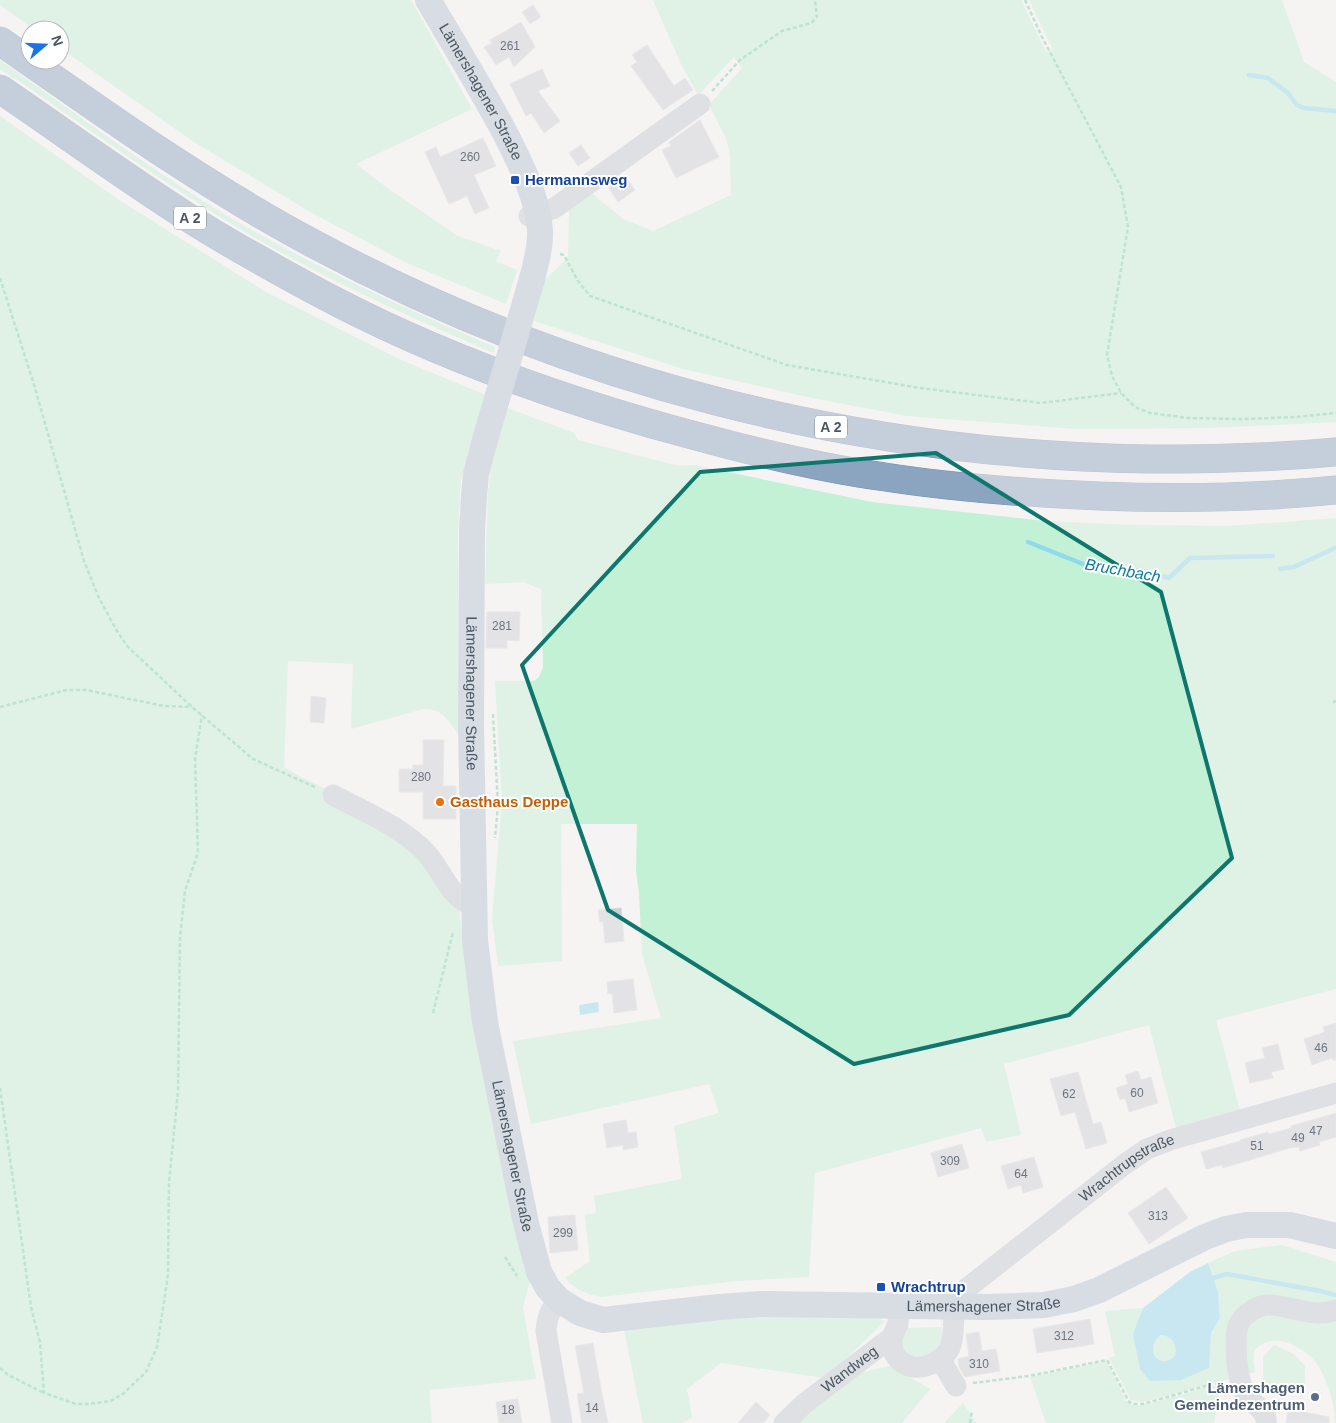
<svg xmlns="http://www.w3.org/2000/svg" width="1336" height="1423" font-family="Arial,sans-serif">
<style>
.green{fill:#c3f1d5}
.water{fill:#90daee;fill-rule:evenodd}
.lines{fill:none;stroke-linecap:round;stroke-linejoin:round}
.stream{stroke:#90daee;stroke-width:4.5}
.building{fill:#cdcfd5;stroke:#d7d9de}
.highway-casing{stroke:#7690ad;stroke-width:29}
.path{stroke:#7ad0a6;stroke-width:2.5;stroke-dasharray:4 2.5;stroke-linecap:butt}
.minor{stroke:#c1cad2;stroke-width:21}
.major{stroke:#b3c2d1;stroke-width:26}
.highway{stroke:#8ba5c1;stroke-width:28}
.major-bridge{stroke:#b3c2d1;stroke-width:26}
.marked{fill:none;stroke:#0f766e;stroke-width:4;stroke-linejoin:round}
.transit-dot{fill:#1a4fb4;stroke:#fff;stroke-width:2}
.food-dot{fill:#e8710a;stroke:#fff;stroke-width:2}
.service-dot{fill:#5c6f8a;stroke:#fff;stroke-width:2}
.labels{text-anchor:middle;stroke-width:4;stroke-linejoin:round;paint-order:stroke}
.number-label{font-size:12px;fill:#6b747e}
.shield{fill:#fff;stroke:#808990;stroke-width:1}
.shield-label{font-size:14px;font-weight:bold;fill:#4a5661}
.street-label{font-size:15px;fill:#4a5661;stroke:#fff}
.transit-label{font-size:15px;font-weight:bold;fill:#164399;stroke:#fff;text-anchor:start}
.food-label{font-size:15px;font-weight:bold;fill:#c56008;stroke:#fff;text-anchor:start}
.service-label{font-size:15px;font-weight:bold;fill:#4e5e75;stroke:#fff;text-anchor:end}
.water-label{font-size:16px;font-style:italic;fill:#0c7c9b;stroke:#fff}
</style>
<rect width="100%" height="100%" fill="#f5f3f3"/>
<path class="green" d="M0 0H411L472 109 356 164 386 187 458 236 501 251 496 261 517 270 506 304 407 263 312 213 194 142 60 48V30H35L0 5Z
M653 0H1021L1046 52 1053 50 1029 0H1282L1304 62 1336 82V422L1211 428 1077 429 907 416 812 398 683 369 534 321 543 282 568 257 569 206 589 191 623 219 653 231 731 195 730 155 726 138 709 105 742 68 734 57 698 95 681 64Z
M0 60C82 118 163 179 250 229 330 274 412 312 495 347L494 353C409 317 325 279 245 232 166 185 91 131 15 78L14 79 0 69Z
M0 116 119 200 266 292 401 360 486 395 461 479 458 529V734C448 720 442 708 423 709L351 729 353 664 288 661 284 767 299 776 427 838 456 882 466 970 530 1280 523 1308 536 1379 429 1390 432 1423H0Z
M507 408 574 433 578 440 679 466 694 465 872 502 1045 521 1134 525 1230 526 1336 518V989L1216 1020 1240 1110 1176 1128 1149 1025 1004 1064 1021 1135 986 1142 981 1128 815 1173 809 1277 736 1281 601 1297C586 1294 575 1290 565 1278L590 1261 585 1215 596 1213 594 1196 682 1179 674 1126 719 1113 709 1084 531 1124 513 1041 661 1018 642 954 639 893 636 871 637 824H561L562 961 498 966 492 919 502 801 495 681H534L539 677 543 667 541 589 523 582 485 584 488 492 491 469Z
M1282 1245 1336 1262V1423H1335C1336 1406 1325 1371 1313 1359 1301 1346 1277 1334 1261 1345 1258 1347 1255 1349 1254 1353 1252 1358 1255 1367 1255 1372L1143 1402 1131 1400 1109 1358 1115 1356 1105 1311 1143 1308 1133 1334 1140 1369 1209 1368 1211 1333 1220 1318 1218 1292 1208 1263 1235 1251Z
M770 1317 876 1318 885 1321 826 1378 721 1363 687 1389 692 1418 682 1423H643L624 1330 727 1319Z
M941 1327C948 1344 933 1351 922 1359L902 1352V1331L906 1328Z
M1161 1335C1173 1336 1177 1346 1175 1356 1157 1372 1144 1347 1161 1335Z
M1274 1345 1294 1354 1305 1366V1383L1288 1392 1277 1389 1263 1383V1357Z
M1104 1362 1108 1364 1126 1401C1132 1407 1137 1406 1145 1405L1212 1386H1219L1214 1423H1046L1030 1377Z
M888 1366H891L930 1389 902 1423H797L850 1376Z
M963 1403 976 1423H944Z"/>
<path class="water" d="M598 1002 599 1012 580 1015 579 1005Z
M1208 1263 1218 1292 1220 1318 1211 1333 1209 1368 1181 1380 1150 1381 1140 1369 1133 1334 1143 1308 1190 1272ZM1161 1335C1173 1336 1177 1346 1175 1356 1157 1372 1144 1347 1161 1335Z"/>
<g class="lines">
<path class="stream" d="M1249 75 1268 78 1288 93 1297 105 1304 108 1336 111
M1028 542 1088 566 1111 571 1139 570 1169 578 1190 558 1273 556
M1280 569 1294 567 1335 548
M1210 1282 1213 1278 1227 1274 1320 1291 1335 1295"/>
</g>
<path class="building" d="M533 5 541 17 530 24 522 12Z
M521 22 535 47 514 67 509 57 496 65 484 47 492 43 490 40Z
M647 45 674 86 685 78 693 90 663 110 631 66 637 62 632 55Z
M542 69 550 86 538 91 560 121 544 133 531 113 526 116 510 84Z
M700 120 719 157 676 178 662 150 671 146 669 142Z
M483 138 496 166 474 175 489 208 475 214 467 196 449 204 425 152 436 147 440 157Z
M581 145 590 158 578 166 569 153Z
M625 175 635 190 618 202 608 187Z
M487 612H520L519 641 507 640V648H486Z
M311 696 326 698 324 723 310 722Z
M423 740H444L443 786H456V819H423V792H399V769H413V765H423Z
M621 908 624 941 605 943 603 922H600L598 910Z
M633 979 637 1010 614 1013 612 994H608L607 982Z
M1336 1023V1060H1333L1332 1058 1312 1065 1304 1039 1325 1032 1323 1027Z
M1278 1044 1284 1069 1271 1072 1273 1078 1250 1083 1245 1063 1265 1058 1262 1048Z
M1138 1071 1141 1080 1151 1077 1158 1103 1129 1112 1125 1098 1120 1100 1116 1088 1128 1084 1125 1075Z
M1078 1072 1093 1124 1101 1122 1107 1143 1086 1149 1075 1112 1061 1116 1050 1079Z
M1336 1113V1137L1319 1142 1320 1145 1300 1151 1299 1147 1290 1148 1223 1168 1222 1165 1206 1169 1201 1152 1241 1141 1240 1140 1268 1132 1269 1134 1291 1128V1126Z
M626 1120 628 1133 636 1132 638 1147 623 1150V1145L607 1148 603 1124Z
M962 1144 969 1168 938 1177 931 1153Z
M1034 1157 1043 1187 1023 1193 1021 1185 1008 1189 1001 1166Z
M1166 1187 1188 1218 1149 1244 1128 1213Z
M575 1215 578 1250 550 1253 548 1217Z
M1090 1319 1094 1344 1037 1353 1033 1329Z
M979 1332 982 1351 996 1349 1000 1371 965 1377 959 1367 958 1359 969 1356 966 1334Z
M593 1343 601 1389 608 1423H582L577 1394 584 1393 575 1346Z
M518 1399 522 1423H499L496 1402Z
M756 1402 770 1415 763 1423H738Z
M1288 1409 1329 1417V1423H1286Z"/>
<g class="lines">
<defs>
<path id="highway" d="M0 41C102 112 203 185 314 244 570 382 859 455 1149 459 1212 459 1274 458 1336 452
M0 89C69 136 137 186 208 230 243 251 279 271 314 290 434 355 564 401 696 436 758 453 821 468 885 477 956 488 1028 493 1099 496 1178 499 1258 498 1336 490"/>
</defs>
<use href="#highway" class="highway-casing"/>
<path class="path" d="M1025 0 1042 37 1121 187 1128 227 1107 355 1112 376 1121 393 1135 407 1150 413 1188 418 1242 419 1296 417 1336 413
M712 91 740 60 782 31 811 23 817 17 815 0
M560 254 564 255 578 281 590 296 787 365 920 388 1041 403 1121 393
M0 278 35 388 84 561 99 598 117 631 128 647 192 707 253 759 317 788
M1333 702 1336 701
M0 707 67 690H86L164 706 192 707
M493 714 498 805 495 838
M433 1013 453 932
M0 1088 31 1307 40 1342 44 1393 76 1404H90L111 1401 124 1393 146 1372 157 1347 168 1275 169 1183 178 1091 180 937 185 891 198 853 195 759 202 715
M505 1257 517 1276
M0 1368 8 1375 44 1393
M973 1383 1029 1376 1107 1360 1129 1402 1134 1404H1143L1209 1385 1220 1384 1222 1386
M970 1423 972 1410"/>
<g class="minor">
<path d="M529 216 553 209 563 202 700 104"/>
<path d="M333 795C365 812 403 827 428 855 442 871 451 900 473 905"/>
<path d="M559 1300C550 1310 547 1317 546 1331L562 1423"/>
<path id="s1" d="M892 1337C891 1347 893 1355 900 1361 908 1367 916 1369 926 1366 970 1353 943 1313 961 1293L1125 1164 1147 1149 1170 1140 1336 1093"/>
<path d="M940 1359 956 1386"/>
<path id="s2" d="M784 1423 805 1403 892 1337 898 1324 899 1306"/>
<path d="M1266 1423C1268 1411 1251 1403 1245 1393 1242 1388 1240 1381 1239 1375 1236 1363 1235 1337 1238 1326 1242 1315 1257 1305 1269 1305 1291 1305 1314 1319 1336 1310"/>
</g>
<g class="major">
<path id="s3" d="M428 0C454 44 481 88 505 133 520 163 537 195 540 230 541 246 536 263 532 279"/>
<path id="s4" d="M487 433 476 474 474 496 472 531 471 726 475 940 485 1022 526 1223 539 1272 548 1288 559 1300 580 1313 603 1320 719 1307 762 1304 986 1307 1044 1305 1074 1299 1099 1290 1205 1237 1226 1229 1247 1225H1290L1336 1236"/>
</g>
<use href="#highway" class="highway"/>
<path class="major-bridge" d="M487 433 532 279"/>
</g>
<path d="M0 0H1336V1423H0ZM936 453 1161 592 1232 858 1069 1015 854 1064 608 910 522 665 700 472Z" fill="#f5f3f3" fill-opacity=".55" fill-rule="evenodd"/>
<path class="marked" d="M936 453 1161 592 1232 858 1069 1015 854 1064 608 910 522 665 700 472Z"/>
<g class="transit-dot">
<rect x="510" y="175" width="10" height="10" rx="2.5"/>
<rect x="876" y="1282" width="10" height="10" rx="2.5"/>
</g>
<circle class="food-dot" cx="440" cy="802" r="5"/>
<circle class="service-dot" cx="1315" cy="1397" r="5"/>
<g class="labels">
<g class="number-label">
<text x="510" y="50">261</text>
<text x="470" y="161">260</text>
<text x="502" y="630">281</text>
<text x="421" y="781">280</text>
<text x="1321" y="1052">46</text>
<text x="1137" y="1097">60</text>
<text x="1069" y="1098">62</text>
<text x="1316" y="1135">47</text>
<text x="1298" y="1142">49</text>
<text x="1257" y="1150">51</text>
<text x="950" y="1165">309</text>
<text x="1021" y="1178">64</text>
<text x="1158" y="1220">313</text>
<text x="563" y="1237">299</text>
<text x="1064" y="1340">312</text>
<text x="979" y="1368">310</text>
<text x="592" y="1412">14</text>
<text x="508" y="1414">18</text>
</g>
<g class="shield">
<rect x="174" y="206.5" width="32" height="23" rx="4"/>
<rect x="815" y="415.5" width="32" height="23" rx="4"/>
</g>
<g class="shield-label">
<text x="190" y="223">A 2</text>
<text x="831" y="432">A 2</text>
</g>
<g class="street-label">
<text dy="5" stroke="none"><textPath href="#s3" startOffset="106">Lämershagener Straße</textPath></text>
<text dy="5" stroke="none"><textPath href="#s4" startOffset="262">Lämershagener Straße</textPath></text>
<text dy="5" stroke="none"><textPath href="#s4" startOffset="728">Lämershagener Straße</textPath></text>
<text dy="5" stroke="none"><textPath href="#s1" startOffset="350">Wrachtrupstraße</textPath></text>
<text dy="5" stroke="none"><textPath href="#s4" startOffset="1312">Lämershagener Straße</textPath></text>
<text dy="5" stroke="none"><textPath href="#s2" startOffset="85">Wandweg</textPath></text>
</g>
<g class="transit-label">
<text x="525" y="185">Hermannsweg</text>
<text x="891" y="1292">Wrachtrup</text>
</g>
<g class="food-label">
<text x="450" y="807">Gasthaus Deppe</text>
</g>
<g class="service-label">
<text x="1305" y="1393">Lämershagen<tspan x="1305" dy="17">Gemeindezentrum</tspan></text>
</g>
<g class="water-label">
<text transform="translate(1123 570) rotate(10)" y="6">Bruchbach</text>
</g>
</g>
<g transform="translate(45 45) rotate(71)"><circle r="24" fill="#ffffff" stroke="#b7bbc0"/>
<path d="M0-4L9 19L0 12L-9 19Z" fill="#1a73e8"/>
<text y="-8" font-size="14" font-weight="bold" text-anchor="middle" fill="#4a5661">N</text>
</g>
</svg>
